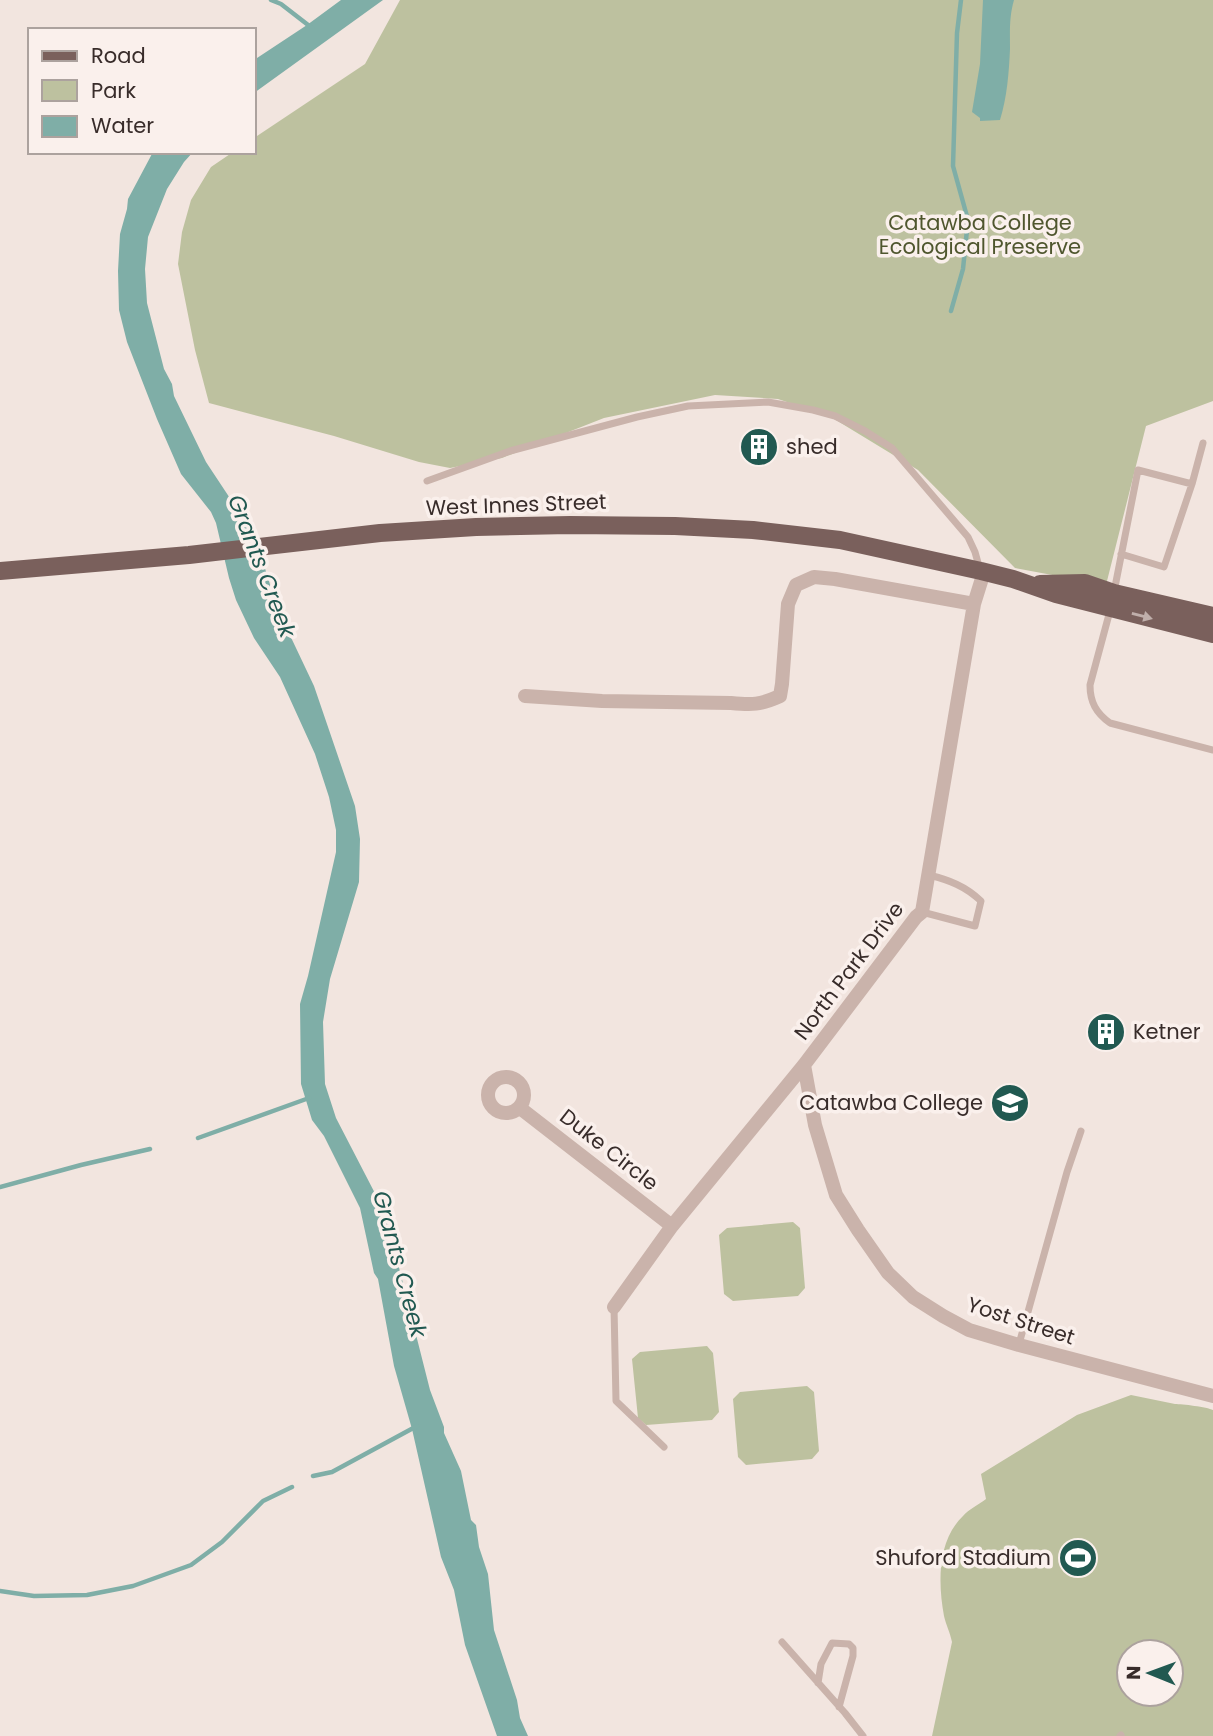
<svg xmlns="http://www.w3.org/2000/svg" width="1213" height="1736" font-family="Poppins,sans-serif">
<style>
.green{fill:#bdc19f;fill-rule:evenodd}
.water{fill:#7faea7}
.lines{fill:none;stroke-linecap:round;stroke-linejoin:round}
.stream{stroke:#7faea7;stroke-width:4.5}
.service{stroke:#cab3ab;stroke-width:7}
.minor{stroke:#cab3ab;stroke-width:14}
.primary{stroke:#7a605c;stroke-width:18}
.oneway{fill:#c0afab}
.labels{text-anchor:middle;stroke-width:7;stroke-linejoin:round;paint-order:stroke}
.park-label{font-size:21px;fill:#4f562e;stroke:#faf0ec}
.poi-label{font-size:21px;fill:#382c2a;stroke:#faf0ec;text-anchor:start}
.street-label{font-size:21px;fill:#382c2a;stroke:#faf0ec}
.water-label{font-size:23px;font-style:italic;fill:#215951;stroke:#faf0ec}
</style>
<rect width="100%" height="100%" fill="#f2e5df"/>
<path class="green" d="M400 0H1213V401L1146 426 1106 585 1015 568 918 470 831 417 778 399 715 395 604 418 502 458 450 468 419 462 334 436 209 403 195 350 178 264 182 232 191 200 211 167 233 152H254V138L365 64Z
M793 1222 800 1228 805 1288 798 1296 733 1301 724 1294 719 1235 727 1228Z
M707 1346 713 1353 719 1412 712 1420 646 1425 638 1418 632 1359 640 1352Z
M807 1386 814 1392 819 1451 812 1459 746 1465 738 1457 733 1399 740 1392Z
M1131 1395 1175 1404C1182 1404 1207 1407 1213 1410V1736H932L952 1642C950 1632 946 1625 944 1616 938 1583 937 1541 963 1516 969 1509 978 1505 986 1499L981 1474 1077 1415ZM1129 1652H1171V1694H1129Z"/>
<path class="water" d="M341 0H383L254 93V60L307 25Z
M983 0H1014C1009 17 1010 32 1010 49 1009 72 1007 98 1000 120L980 121V118L972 112 980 64Z
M153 152H193L184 162 167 189 148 237 145 269 147 303 164 369 172 384 174 396 206 462 249 527 257 543 278 610 314 686 355 806 360 839 359 882 330 979 323 1022 325 1084 336 1118 380 1203 391 1236 430 1390 444 1427V1433L461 1471 471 1520 476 1525 479 1547 488 1574 494 1630 517 1700 520 1718 528 1736H497L465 1645 454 1590 441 1557 412 1429 394 1366 378 1279 374 1273 360 1208 324 1136 312 1120 301 1084 300 1004 308 976 336 852V830L329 797 315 754 280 677 254 638 236 600 229 578 216 523 211 512 181 474 157 419 127 342 119 310 118 271 120 234 127 209 128 199Z"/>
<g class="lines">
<path class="stream" d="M271 0 281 4 312 28
M951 311 963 269 968 220 953 166 957 33 961 0
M198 1138 309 1098
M0 1187 81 1165 150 1149
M313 1476 332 1472 417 1426
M0 1591 34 1596 87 1595 133 1586 191 1565 222 1542 263 1501 292 1487"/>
<path class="service" d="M427 481 510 451 637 417 688 406 768 402 813 410 835 416 865 431 892 448 968 537 975 552 980 570
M1121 554 1164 567 1192 484
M1114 592 1138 470 1192 484 1203 443
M1111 607 1090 685C1090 702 1096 713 1110 723L1213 750
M922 912 975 926 981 901C965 886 949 880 929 875
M614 1307 616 1401 664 1447
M1019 1344 1067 1172 1081 1131
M782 1642 845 1713 863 1736
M818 1683 821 1664 832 1643 849 1644 853 1648V1656L839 1707
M1120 1736 1121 1735"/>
<path class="minor" d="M525 696 602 701 731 703C752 705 760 705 780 696L782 684 788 604 796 585 814 577 835 579 974 604
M804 1065 815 1125 836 1195 858 1230 888 1273 913 1297 943 1316 969 1330 1019 1345 1213 1396
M488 1095a18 18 0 1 1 36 0a18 18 0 1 1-36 0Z
M520 1108 672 1226
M614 1307 672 1226 804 1065 916 917 922 912 974 604 984 572"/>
<path class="primary" d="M0 571 189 555 380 533 476 527 570 525 675 526 753 530 840 540 981 571 1013 579 1056 594 1213 634
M1040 584 1085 583 1114 593 1213 616"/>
</g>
<defs><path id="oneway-solid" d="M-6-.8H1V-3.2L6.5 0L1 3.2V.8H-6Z" transform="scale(1.75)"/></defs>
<use class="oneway" href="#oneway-solid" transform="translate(1142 616) rotate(15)"/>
<defs>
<symbol id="building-disc" viewBox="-11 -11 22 22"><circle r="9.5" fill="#215951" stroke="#faf0ec"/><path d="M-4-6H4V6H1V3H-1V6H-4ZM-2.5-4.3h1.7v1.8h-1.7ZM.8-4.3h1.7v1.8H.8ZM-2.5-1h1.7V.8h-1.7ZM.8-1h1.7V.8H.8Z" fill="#fff"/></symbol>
<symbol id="university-disc" viewBox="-11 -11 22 22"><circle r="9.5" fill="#215951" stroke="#faf0ec"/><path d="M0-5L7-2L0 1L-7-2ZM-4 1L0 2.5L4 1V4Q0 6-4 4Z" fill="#fff"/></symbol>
<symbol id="stadium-disc" viewBox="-11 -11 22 22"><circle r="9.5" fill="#215951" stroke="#faf0ec"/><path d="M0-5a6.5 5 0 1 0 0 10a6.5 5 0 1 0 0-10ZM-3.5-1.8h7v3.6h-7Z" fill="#fff"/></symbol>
</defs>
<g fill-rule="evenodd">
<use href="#building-disc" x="737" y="425" width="44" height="44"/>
<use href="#building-disc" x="1084" y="1010" width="44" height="44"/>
<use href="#university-disc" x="988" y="1081" width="44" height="44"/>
<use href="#stadium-disc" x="1056" y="1536" width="44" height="44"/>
</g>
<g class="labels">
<g class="park-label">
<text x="980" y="230">Catawba College<tspan x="980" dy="24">Ecological Preserve</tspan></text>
</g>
<g class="poi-label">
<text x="786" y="454">shed</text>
<text x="1133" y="1039">Ketner</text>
<text x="983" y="1110" text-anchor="end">Catawba College</text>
<text x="1051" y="1565" text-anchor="end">Shuford Stadium</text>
</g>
<g class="street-label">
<text transform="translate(516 505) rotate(-2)" y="7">West Innes Street</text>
<text transform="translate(849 971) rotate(-53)" y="7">North Park Drive</text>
<text transform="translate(609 1150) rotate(38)" y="7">Duke Circle</text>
<text transform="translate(1021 1321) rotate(18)" y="7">Yost Street</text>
</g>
<g class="water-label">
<text transform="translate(262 566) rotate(69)" y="8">Grants Creek</text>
<text transform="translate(400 1264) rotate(75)" y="8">Grants Creek</text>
</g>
</g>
<rect x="28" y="28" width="228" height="126" fill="#faf0ec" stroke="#aca29e" stroke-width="2"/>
<rect x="42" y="51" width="35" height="10" fill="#7a605c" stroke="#aca29e" stroke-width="2"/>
<text x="91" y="63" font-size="21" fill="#382c2a">Road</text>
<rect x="42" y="80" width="35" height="21" fill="#bdc19f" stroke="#aca29e" stroke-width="2"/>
<text x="91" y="98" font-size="21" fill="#382c2a">Park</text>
<rect x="42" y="116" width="35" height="21" fill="#7faea7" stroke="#aca29e" stroke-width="2"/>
<text x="91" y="133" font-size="21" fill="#382c2a">Water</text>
<g transform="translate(1150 1673) rotate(271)"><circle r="33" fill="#faf0ec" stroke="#aca29e" stroke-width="2"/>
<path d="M0-5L12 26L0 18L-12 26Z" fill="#215951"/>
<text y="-10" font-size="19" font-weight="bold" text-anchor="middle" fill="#382c2a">N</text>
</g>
</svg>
